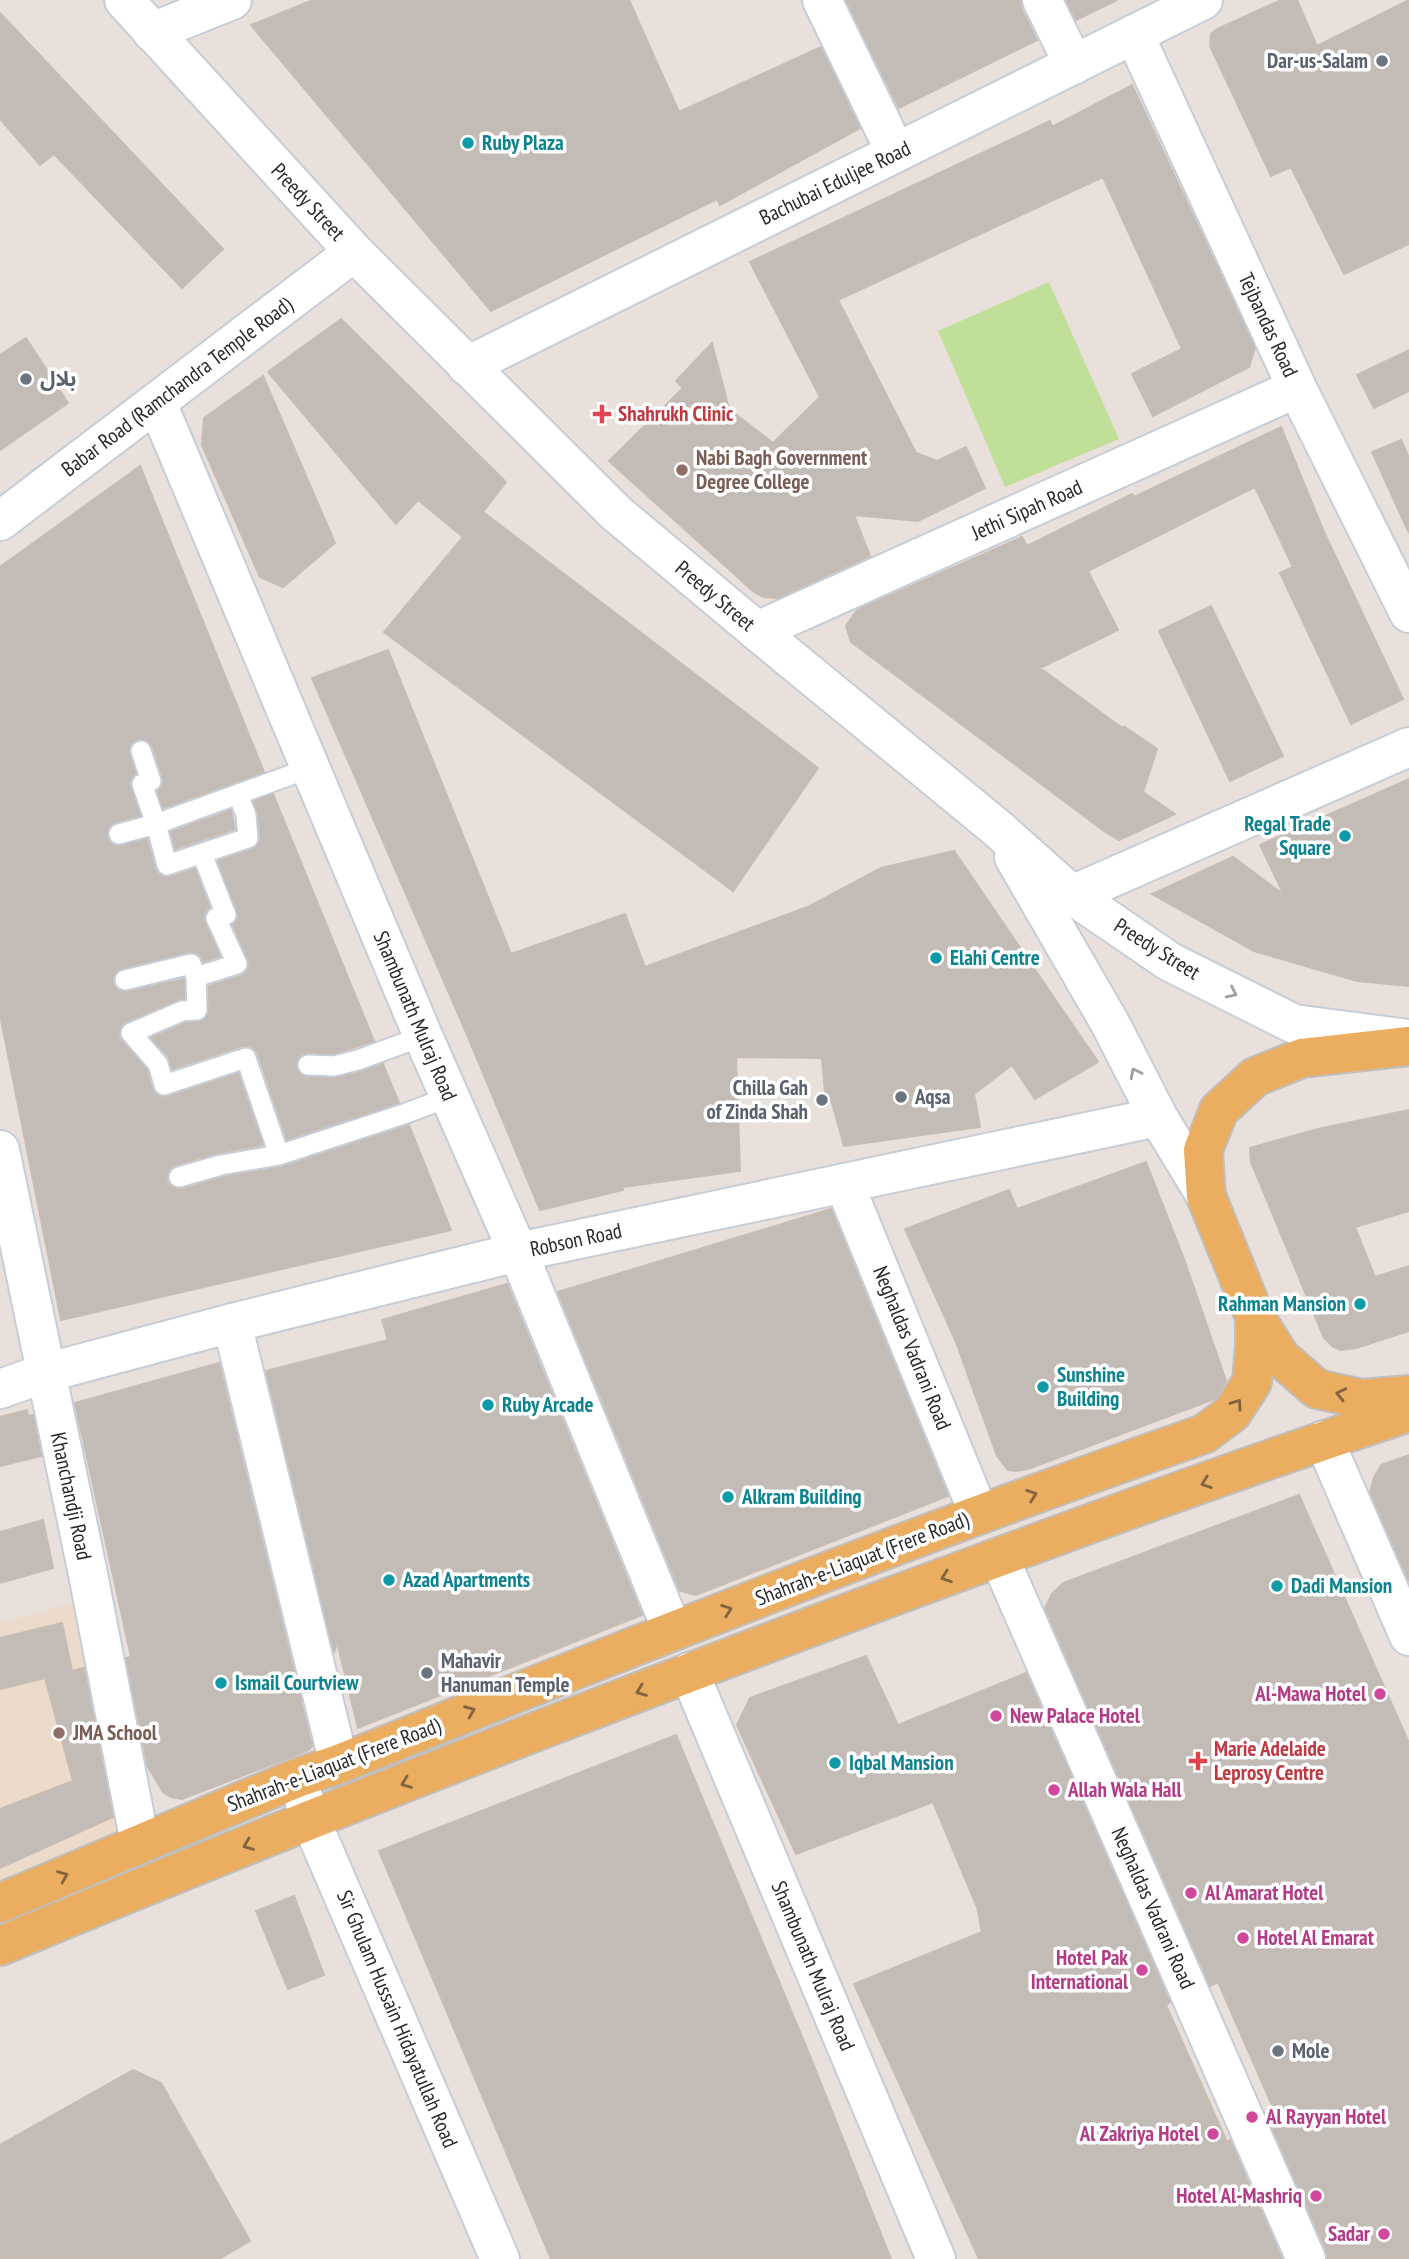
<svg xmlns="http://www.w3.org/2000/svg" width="1409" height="2259" font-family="'PT Sans Narrow','Noto Sans Arabic',sans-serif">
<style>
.education{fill:#ecdaca}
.green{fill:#c0df99}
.building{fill:#c3bcb6;stroke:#c6bcb4;stroke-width:2}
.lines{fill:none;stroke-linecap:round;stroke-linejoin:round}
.lane-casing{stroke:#c6cdd6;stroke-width:23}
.street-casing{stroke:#c6cdd6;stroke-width:42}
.secondary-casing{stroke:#c6cdd6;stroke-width:42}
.primary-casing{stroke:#bfbfbf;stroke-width:42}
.lane{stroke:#fff;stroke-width:19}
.street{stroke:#fff;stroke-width:38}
.secondary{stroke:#fff;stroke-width:38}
.primary{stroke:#ebad5f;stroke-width:38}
.oneway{stroke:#9f9f9f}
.oneway2{stroke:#806441}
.worship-dot{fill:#6b7280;stroke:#fff;stroke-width:2.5}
.culture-dot{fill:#0f9aa8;stroke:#fff;stroke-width:2.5}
.health-dot{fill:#e0444e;stroke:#fff;stroke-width:2.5}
.education-dot{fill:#8d6e63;stroke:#fff;stroke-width:2.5}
.hotel-dot{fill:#d1479c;stroke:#fff;stroke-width:2.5}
.labels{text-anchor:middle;stroke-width:7;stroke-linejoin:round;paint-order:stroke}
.worship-label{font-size:21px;font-weight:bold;fill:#5b616d;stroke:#fff;text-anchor:start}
.culture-label{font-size:21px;font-weight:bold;fill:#0d838f;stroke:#fff;text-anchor:start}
.street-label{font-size:21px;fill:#292929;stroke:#fff}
.health-label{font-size:21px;font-weight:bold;fill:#be3a42;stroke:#fff;text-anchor:start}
.education-label{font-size:21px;font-weight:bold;fill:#785e54;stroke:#fff;text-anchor:start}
.hotel-label{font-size:21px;font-weight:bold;fill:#b23c85;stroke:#fff;text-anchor:end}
</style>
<rect width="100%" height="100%" fill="#eae0db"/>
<path class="education" d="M93 1598 140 1843 0 1903V1623Z"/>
<path class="green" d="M1049 282 1119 439 1005 487 938 331Z"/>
<path class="building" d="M313 0H629L679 112 821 47 860 128 720 205 717 199 491 311 251 25Z
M846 0H1020L1022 10 1037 40 899 108Z
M1066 0H1117L1076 20Z
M1281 0H1297L1317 46 1409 0V244L1344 274 1291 167 1271 176 1210 46 1211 34 1217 29Z
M0 13 223 249 182 288 54 154 40 165 0 119Z
M1132 85 1255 348 1249 367 1153 416 1132 374 1182 349 1103 177 838 300 916 453 937 461 966 447 985 488 918 521 854 515 870 556 778 598 763 597 754 592 609 461 683 388 676 381 712 343 729 409 773 443 820 397 750 262 1050 121 1052 127Z
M341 319 506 482 483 512 818 768 733 891 384 632 463 537 418 500 396 524 268 372Z
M26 338 68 403 0 450V355Z
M1409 350V391L1374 408 1357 375Z
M263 376 335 543 283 587 260 577 202 445 204 418Z
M1281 427 1324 532 1403 699 1351 724 1280 573 1293 567 1255 487 1088 571 1118 630 1040 668 1121 727H1125L1157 749 1143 792 1175 814 1119 840 1104 831 851 642 846 626 857 610 1022 537 1027 546 1132 494 1134 497Z
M1401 440 1409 458V533L1372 452Z
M140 466 264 772 163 808 157 791 163 784V778L153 747 144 739 137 740 131 743 129 749 136 774 130 782 140 816 115 822 110 826 107 832 110 842 117 846 147 839 155 868 164 877H171L195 869 210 908 204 916 205 922 220 956 203 962 199 954 188 952 117 971 114 976 113 982 117 989 122 992 184 979V999L177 1000 126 1022 119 1030V1037L147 1070 152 1089 161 1097H168L238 1073 263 1145 218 1153 176 1165 167 1173V1181L171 1186 182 1189 224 1177 281 1167 409 1125 451 1230 61 1320 0 1015V567Z
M1211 606 1283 756 1230 781 1159 631Z
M388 650 511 954 625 914 645 967 810 906 881 868 954 851 1098 1062 1035 1099 1012 1065 974 1094 980 1127 844 1146 832 1103 825 1092 822 1058 736 1057 740 1171 623 1187V1190L540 1210 465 1030 312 678Z
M1409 779V986L1357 981 1254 951 1152 894 1233 857 1284 895 1260 845Z
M273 794 374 1041 333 1054H303L297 1059V1070L301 1075 307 1077 334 1078 383 1064 399 1103 287 1140 258 1054 254 1048 242 1046 172 1069 168 1056 151 1038 185 1023 204 1020 209 1010V986L241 976 247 971 249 965 248 959 233 925 238 918 237 911 218 861 257 846 260 837 258 814 254 801Z
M231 810 235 829 175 849 171 832Z
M1409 1110V1211L1355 1227 1375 1277 1409 1266V1331L1356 1348 1341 1350 1333 1347 1324 1338 1251 1162 1250 1148 1318 1129Z
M1146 1162 1184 1259 1226 1381 1216 1398 1209 1401 1028 1469 1016 1471 1008 1470 997 1456 956 1342 905 1229 1009 1190 1017 1209Z
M831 1209 948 1496 696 1595 680 1591 558 1292Z
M507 1284 642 1615 358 1728 337 1642 334 1653 266 1371 388 1340 382 1320Z
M219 1363 312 1746 309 1750 182 1799 171 1797 163 1792 148 1767 126 1658 131 1657 75 1403Z
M27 1410 28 1416 33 1415 41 1456 0 1466V1417Z
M1409 1455V1581L1370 1492 1374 1478 1381 1465Z
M1299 1495 1409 1743V2259H1327L1326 2250 1270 2123 1278 2119 1218 1982 1210 1986 1045 1608 1052 1594 1063 1583Z
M43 1520 53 1568 0 1583V1532Z
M62 1623 72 1671 84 1668 113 1817 0 1868V1809L73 1781 45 1678 0 1689V1638Z
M866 1656 898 1725 1026 1673 1170 2002 1166 2005 1227 2142 1230 2140 1282 2259H979L854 1984 982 1932 977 1907 933 1802 796 1854 737 1725 750 1698Z
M676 1735 808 2051 891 2259H551L379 1851Z
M294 1896 324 1975 288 1989 256 1911Z
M133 2070 161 2083 250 2241 219 2259H0V2145Z"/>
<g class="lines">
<defs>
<path id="lane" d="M141 751 151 781 142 784 156 824 167 865 248 838 246 815 238 794
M119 834 156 824 310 768
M196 977 197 1010 182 1011 131 1033 158 1064 164 1085 246 1058 279 1155
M125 980 191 964 196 977 237 964 216 918 226 915 202 854
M308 1065 334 1066 358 1060 423 1036
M179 1177 221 1165 279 1155 404 1114 449 1097"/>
<path id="street" d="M822 0 896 153
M1042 0 1074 65
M152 32 232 0
M1134 34 1297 388 1409 613
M467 366 1203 0
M157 403 423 1036 518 1252 672 1630
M757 631 1297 388
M1072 895 1409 747
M0 1150 88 1574 140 1843
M844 1183 979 1514
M232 1323 339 1764
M1324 1440 1409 1636
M999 1557 1306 2259
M689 1672 936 2259"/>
<path id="secondary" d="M124 0 354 252 616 513 757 631 997 828 1072 895 1170 962 1294 1024 1408 1039
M0 521 354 252
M1014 857 1111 1025 1158 1117 1206 1196
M0 1389 45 1373 232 1323 518 1252 1158 1117
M297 1778 311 1821 500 2259"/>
<path id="primary" d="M1255 1317 1281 1358 1317 1389 1362 1399 1409 1395
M0 1903 297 1778 339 1764C625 1649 913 1535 1204 1434L1232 1413 1252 1382 1255 1345V1317L1206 1196 1203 1150 1219 1110 1255 1077 1302 1058 1409 1046
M0 1946C293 1824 590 1709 888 1598 1061 1534 1234 1470 1409 1412"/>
</defs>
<use href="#lane" class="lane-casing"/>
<use href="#street" class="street-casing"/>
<use href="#secondary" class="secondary-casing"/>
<use href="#primary" class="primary-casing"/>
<use href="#lane" class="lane"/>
<use href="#street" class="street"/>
<use href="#secondary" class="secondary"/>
<use href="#primary" class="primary"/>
</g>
<defs><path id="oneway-chevron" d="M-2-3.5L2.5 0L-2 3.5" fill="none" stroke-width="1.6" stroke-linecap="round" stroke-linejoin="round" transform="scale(1.75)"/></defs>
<g class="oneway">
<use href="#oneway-chevron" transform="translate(1232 993) rotate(26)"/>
<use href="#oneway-chevron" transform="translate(1135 1073) rotate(-117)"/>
</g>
<g class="oneway2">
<use href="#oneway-chevron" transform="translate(1341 1394) rotate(-167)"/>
<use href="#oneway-chevron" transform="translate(1237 1404) rotate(-55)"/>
<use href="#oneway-chevron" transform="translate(1206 1483) rotate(160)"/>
<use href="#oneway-chevron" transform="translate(1032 1495) rotate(-20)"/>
<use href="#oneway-chevron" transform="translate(946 1577) rotate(160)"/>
<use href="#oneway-chevron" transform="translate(727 1610) rotate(-20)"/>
<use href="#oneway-chevron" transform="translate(641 1691) rotate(159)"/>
<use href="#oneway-chevron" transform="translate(470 1711) rotate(-22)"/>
<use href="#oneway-chevron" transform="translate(406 1783) rotate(159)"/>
<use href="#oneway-chevron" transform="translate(248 1845) rotate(159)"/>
<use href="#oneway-chevron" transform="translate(63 1876) rotate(-23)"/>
</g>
<g class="worship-dot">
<circle cx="1382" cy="61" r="7"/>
<circle cx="26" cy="379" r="7"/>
<circle cx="901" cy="1097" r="7"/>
<circle cx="822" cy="1100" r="7"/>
<circle cx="427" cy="1673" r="7"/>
<circle cx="1278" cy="2051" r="7"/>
</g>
<g class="culture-dot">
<circle cx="468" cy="143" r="7"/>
<circle cx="1345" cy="836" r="7"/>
<circle cx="936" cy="958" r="7"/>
<circle cx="1360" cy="1304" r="7"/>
<circle cx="1043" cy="1387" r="7"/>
<circle cx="488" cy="1405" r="7"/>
<circle cx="728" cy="1497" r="7"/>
<circle cx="389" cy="1580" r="7"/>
<circle cx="1277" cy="1586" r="7"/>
<circle cx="221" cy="1683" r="7"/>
<circle cx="835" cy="1763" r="7"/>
</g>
<g class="health-dot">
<path d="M598.5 403.5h7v7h7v7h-7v7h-7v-7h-7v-7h7z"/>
<path d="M1194.5 1750.5h7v7h7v7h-7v7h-7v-7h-7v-7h7z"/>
</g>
<g class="education-dot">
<circle cx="682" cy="470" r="7"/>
<circle cx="59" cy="1733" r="7"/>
</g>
<g class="hotel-dot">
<circle cx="1380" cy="1694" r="7"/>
<circle cx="996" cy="1716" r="7"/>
<circle cx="1054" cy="1790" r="7"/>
<circle cx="1191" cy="1893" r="7"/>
<circle cx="1243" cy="1938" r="7"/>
<circle cx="1142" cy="1970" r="7"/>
<circle cx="1252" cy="2117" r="7"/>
<circle cx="1213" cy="2134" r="7"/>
<circle cx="1316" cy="2196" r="7"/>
<circle cx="1384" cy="2234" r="7"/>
</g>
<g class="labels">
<g class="worship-label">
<text x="1368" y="68" text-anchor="end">Dar-us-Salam</text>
<text x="40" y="386">بلال</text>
<text x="808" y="1095" text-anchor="end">Chilla Gah<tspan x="808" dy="24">of Zinda Shah</tspan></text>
<text x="915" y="1104">Aqsa</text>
<text x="441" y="1668">Mahavir<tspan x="441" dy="24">Hanuman Temple</tspan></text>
<text x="1292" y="2058">Mole</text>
</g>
<g class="culture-label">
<text x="482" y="150">Ruby Plaza</text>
<text x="1331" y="831" text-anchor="end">Regal Trade<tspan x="1331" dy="24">Square</tspan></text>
<text x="950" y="965">Elahi Centre</text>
<text x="1346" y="1311" text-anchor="end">Rahman Mansion</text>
<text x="1057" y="1382">Sunshine<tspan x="1057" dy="24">Building</tspan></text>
<text x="502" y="1412">Ruby Arcade</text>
<text x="742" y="1504">Alkram Building</text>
<text x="403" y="1587">Azad Apartments</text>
<text x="1291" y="1593">Dadi Mansion</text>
<text x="235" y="1690">Ismail Courtview</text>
<text x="849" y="1770">Iqbal Mansion</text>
</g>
<g class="street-label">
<text transform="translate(835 183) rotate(-26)" y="7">Bachubai Eduljee Road</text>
<text transform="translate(308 202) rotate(47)" y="7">Preedy Street</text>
<text transform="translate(1268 325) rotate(65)" y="7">Tejbandas Road</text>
<text transform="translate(177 387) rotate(-37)" y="7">Babar Road (Ramchandra Temple Road)</text>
<text transform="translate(1027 510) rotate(-24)" y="7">Jethi Sipah Road</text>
<text transform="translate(715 596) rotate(40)" y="7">Preedy Street</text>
<text transform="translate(1157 949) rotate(32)" y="7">Preedy Street</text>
<text transform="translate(415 1016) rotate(67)" y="7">Shambunath Mulraj Road</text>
<text transform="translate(576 1240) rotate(-12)" y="7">Robson Road</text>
<text transform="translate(912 1348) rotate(68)" y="7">Neghaldas Vadrani Road</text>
<text transform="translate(71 1496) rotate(78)" y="7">Khanchandji Road</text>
<text transform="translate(862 1559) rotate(-21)" y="7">Shahrah-e-Liaquat (Frere Road)</text>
<text transform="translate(334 1765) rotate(-21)" y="7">Shahrah-e-Liaquat (Frere Road)</text>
<text transform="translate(1153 1908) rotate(66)" y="7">Neghaldas Vadrani Road</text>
<text transform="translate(813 1966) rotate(67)" y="7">Shambunath Mulraj Road</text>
<text transform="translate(397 2019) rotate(67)" y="7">Sir Ghulam Hussain Hidayatullah Road</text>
</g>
<g class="health-label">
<text x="618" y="421">Shahrukh Clinic</text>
<text x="1214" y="1756">Marie Adelaide<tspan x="1214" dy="24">Leprosy Centre</tspan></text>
</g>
<g class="education-label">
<text x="696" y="465">Nabi Bagh Government<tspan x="696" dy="24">Degree College</tspan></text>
<text x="73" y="1740">JMA School</text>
</g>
<g class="hotel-label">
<text x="1366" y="1701">Al-Mawa Hotel</text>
<text x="1010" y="1723" text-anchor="start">New Palace Hotel</text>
<text x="1068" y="1797" text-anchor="start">Allah Wala Hall</text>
<text x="1205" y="1900" text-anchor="start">Al Amarat Hotel</text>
<text x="1257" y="1945" text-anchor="start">Hotel Al Emarat</text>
<text x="1128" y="1965">Hotel Pak<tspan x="1128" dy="24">International</tspan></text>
<text x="1266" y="2124" text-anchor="start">Al Rayyan Hotel</text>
<text x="1199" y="2141">Al Zakriya Hotel</text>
<text x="1302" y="2203">Hotel Al-Mashriq</text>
<text x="1370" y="2241">Sadar</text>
</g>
</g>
</svg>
